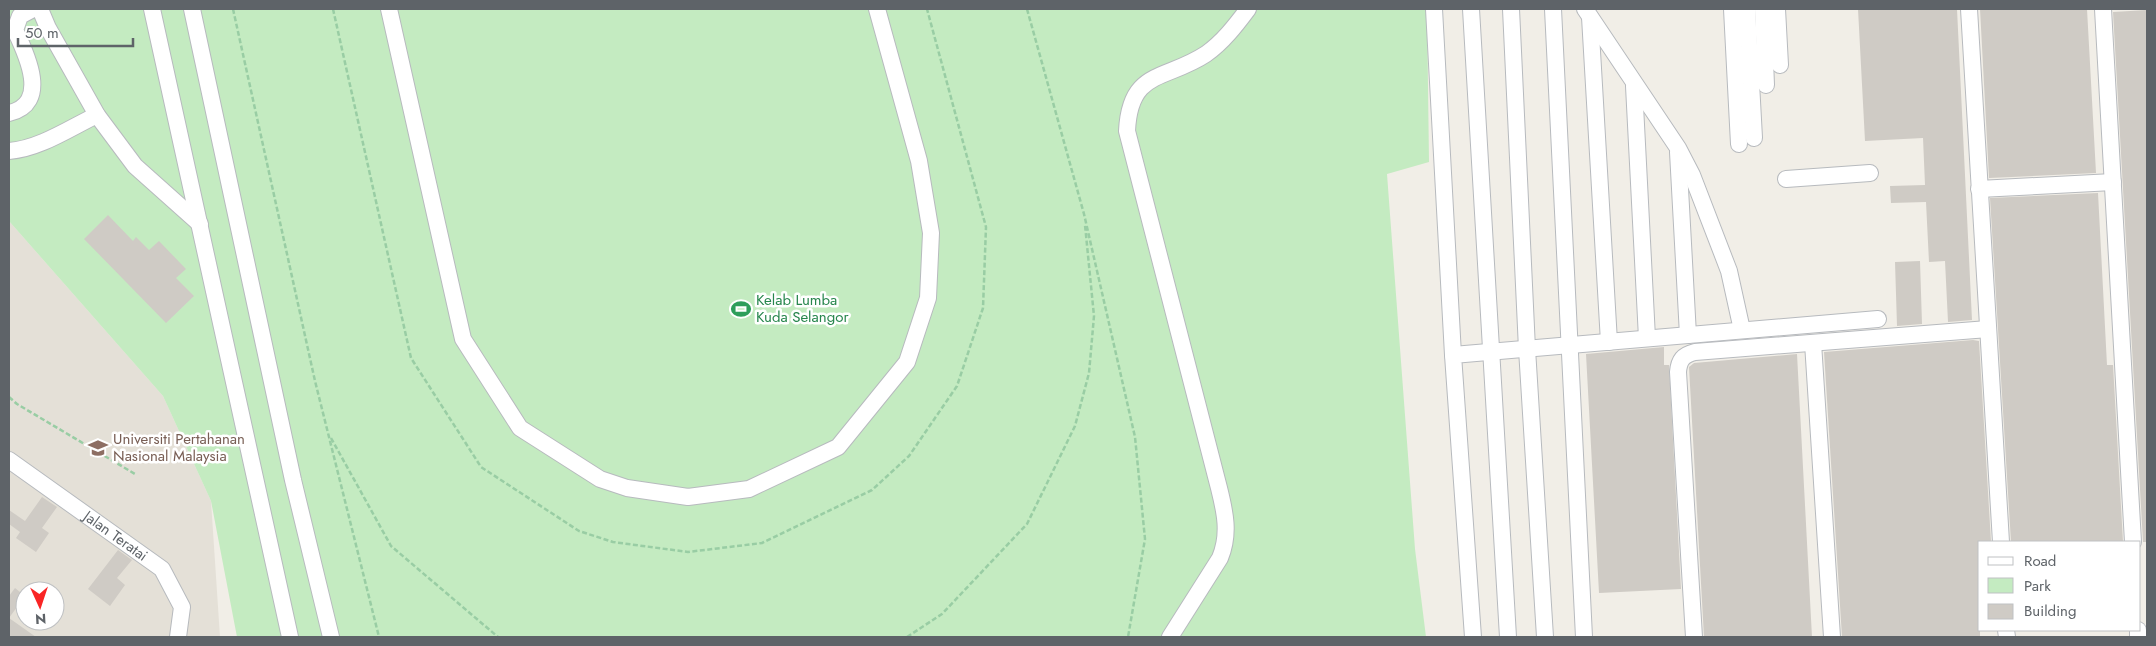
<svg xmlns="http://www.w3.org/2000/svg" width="2156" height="646" font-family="Jost,sans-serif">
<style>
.education{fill:#e4e0d7;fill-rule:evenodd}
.green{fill:#c4ebc1}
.building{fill:#cfcbc5}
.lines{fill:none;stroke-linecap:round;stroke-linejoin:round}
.minor-casing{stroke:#b7babe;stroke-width:18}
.path{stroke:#99cda4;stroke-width:2.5;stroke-dasharray:5 2.5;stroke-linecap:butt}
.minor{stroke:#fff;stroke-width:16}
.labels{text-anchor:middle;stroke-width:5;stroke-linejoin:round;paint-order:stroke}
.leisure-label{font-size:15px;fill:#27864d;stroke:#fff;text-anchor:start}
.education-label{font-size:15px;fill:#785e54;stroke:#fff;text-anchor:start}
.street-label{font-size:15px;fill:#5e6368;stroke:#fff}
</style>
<rect width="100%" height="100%" fill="#f1eee7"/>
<path class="education" d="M9 221 163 396 211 501 220 637H9ZM25 591H55V621H25Z"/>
<path class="green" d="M9 9H1427L1429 162 1387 174 1415 549 1426 637H237L211 501 163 396 9 221Z"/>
<path class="building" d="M1858 9H1957L1972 320 1948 322 1945 261 1929 262 1926 202 1891 203 1890 186 1925 185 1923 138 1865 141Z
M1980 9H2087L2096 173 1989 178Z
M2147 10V542H2143L2113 12Z
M2098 193 2107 365H2113L2123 542H2011L1990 198Z
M108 215 133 241 136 237 149 250 159 241 186 269 176 278 194 296 166 323 84 239Z
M1920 261 1922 324 1897 326 1895 262Z
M1973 340 1979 341 1991 542H1980V637H1842L1824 352Z
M1664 347V365H1669L1681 589 1599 593 1586 354Z
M1797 354 1812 637H1704L1689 367 1694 363Z
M42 497 57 507 42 528 49 533 36 552 16 538 20 532 9 524V510L25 521Z
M118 550 132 560 117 578 125 585 110 606 88 589Z
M15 588 25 596 9 618 36 637H9V596Z"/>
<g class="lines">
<defs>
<g id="minor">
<path d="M40 9 48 28 97 115 135 166 200 224"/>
<path d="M152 9 290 637"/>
<path d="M192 9 293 480 331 637"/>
<path d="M389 9 463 339 520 428 600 479 627 488 688 497 749 489 838 447 907 362 928 298 931 233 919 161 877 9"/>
<path d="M1434 9 1453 355"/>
<path d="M1471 9 1508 637"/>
<path d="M1511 9 1527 349 1545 637"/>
<path d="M1553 9 1584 637"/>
<path d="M1585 9 1678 148 1692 175 1729 271 1742 330"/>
<path d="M1732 9 1739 144"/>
<path d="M1747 9 1754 138"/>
<path d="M1763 9 1766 85"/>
<path d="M1777 9 1780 65"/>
<path d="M1969 9 2001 542"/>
<path d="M2103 9 2133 542"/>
<path d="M1590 17 1609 342"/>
<path d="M1634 86 1647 338"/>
<path d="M9 113C50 104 27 55 15 30L20 16 33 9"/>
<path d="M9 151C39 149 70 128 97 115"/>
<path d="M1678 152 1688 335"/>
<path d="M1786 179 1870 173"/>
<path d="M1979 189 2113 182"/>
<path d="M1813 343 1832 637"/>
<path id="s1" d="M9 460 162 569 182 607 178 637"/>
<path d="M2006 630 2007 637"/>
<path d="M2138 630V637"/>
<path d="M1170 637 1220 558C1230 534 1225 512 1219 488L1127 131C1130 69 1165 81 1206 54 1223 42 1236 25 1248 9"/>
<path d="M1473 637 1453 355 1878 319"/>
<path d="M1694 637 1678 372C1679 360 1683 355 1695 352L1988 329"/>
</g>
</defs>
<use href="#minor" class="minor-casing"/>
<path class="path" d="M233 9 315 381 379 637
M333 9 411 358 481 467 579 531 613 542 688 552 762 543 872 490 909 456 957 386 983 308 986 227 927 9
M1027 9 1084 214 1135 437 1145 539 1128 637
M9 397 17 404 135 474
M331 438 391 546 498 637
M907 637 942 614 1027 524 1075 426 1089 373 1094 316 1085 225"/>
<use href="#minor" class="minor"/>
</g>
<defs>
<symbol id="stadium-bare" viewBox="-9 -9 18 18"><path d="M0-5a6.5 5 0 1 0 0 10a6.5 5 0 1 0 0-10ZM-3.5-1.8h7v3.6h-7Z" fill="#2e9e5b" stroke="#fff" stroke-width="2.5" paint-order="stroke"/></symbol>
<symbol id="university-bare" viewBox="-9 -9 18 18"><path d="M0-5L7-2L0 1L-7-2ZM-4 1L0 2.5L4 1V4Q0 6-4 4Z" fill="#8d6e63" stroke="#fff" stroke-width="2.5" paint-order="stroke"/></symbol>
</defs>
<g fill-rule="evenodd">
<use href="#stadium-bare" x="727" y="295" width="28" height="28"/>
<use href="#university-bare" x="84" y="434" width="28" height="28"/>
</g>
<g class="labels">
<g class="leisure-label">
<text x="756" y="305">Kelab Lumba<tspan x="756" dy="17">Kuda Selangor</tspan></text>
</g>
<g class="education-label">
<text x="113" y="444">Universiti Pertahanan<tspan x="113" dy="17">Nasional Malaysia</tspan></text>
</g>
<g class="street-label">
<text dy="5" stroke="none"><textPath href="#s1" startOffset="131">Jalan Teratai</textPath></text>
</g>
</g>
<rect width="2156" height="646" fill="none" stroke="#5e6368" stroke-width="20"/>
<rect x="1978" y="541" width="162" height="90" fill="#ffffff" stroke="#bfc1c3"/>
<rect x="1988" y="557" width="25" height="8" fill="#ffffff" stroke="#bfc1c3"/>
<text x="2024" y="566" font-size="15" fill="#5e6368">Road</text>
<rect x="1988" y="578" width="25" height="15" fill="#c4ebc1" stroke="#bfc1c3"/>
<text x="2024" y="591" font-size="15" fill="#5e6368">Park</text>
<rect x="1988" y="604" width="25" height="15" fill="#cfcbc5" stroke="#bfc1c3"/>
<text x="2024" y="616" font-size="15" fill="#5e6368">Building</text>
<g transform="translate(40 606) rotate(177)"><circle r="24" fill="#ffffff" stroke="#bfc1c3"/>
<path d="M0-4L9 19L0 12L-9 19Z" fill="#f92525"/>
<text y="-8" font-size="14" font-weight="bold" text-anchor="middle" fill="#5e6368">N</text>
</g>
<path d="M18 38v8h115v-8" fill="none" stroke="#5e6368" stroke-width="2.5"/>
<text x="25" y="38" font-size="15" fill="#5e6368" stroke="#ffffff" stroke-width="4" paint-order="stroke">50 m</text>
</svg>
